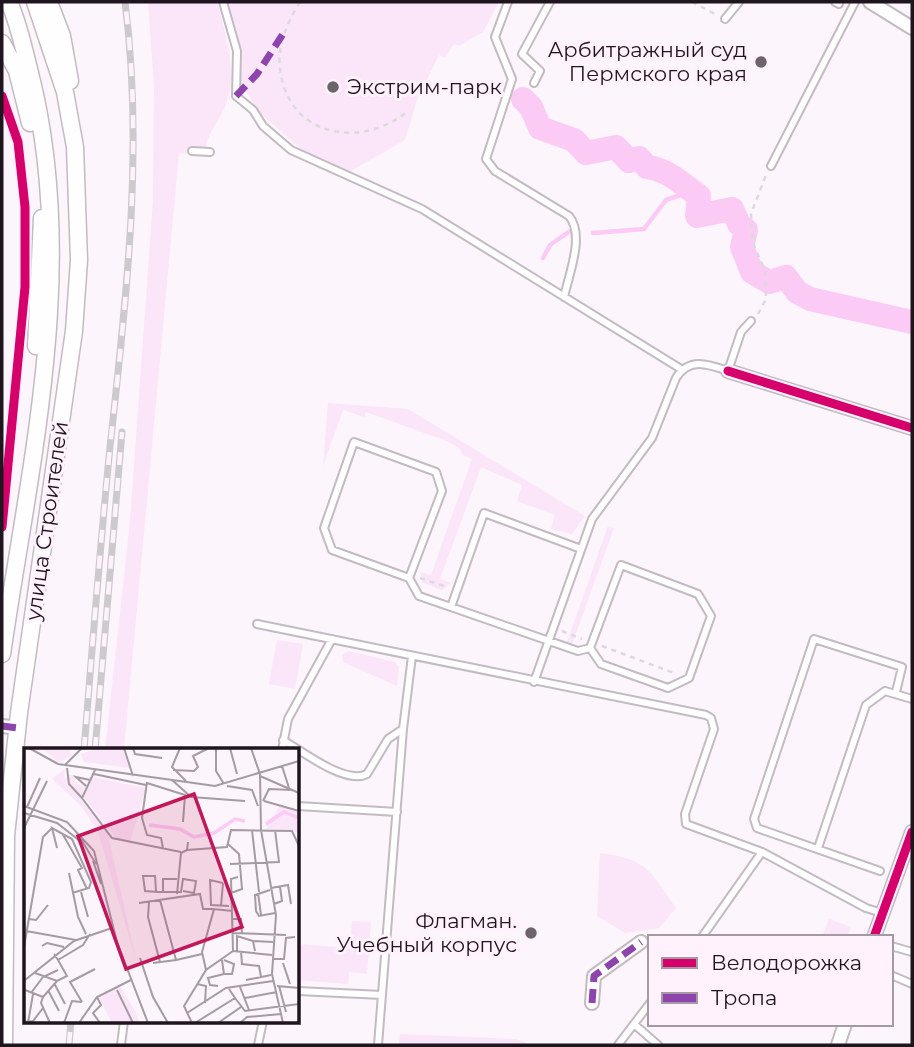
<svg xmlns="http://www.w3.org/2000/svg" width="914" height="1047" font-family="Montserrat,sans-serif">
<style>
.green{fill:#fbe5f8}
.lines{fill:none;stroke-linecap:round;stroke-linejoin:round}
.stream{stroke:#fbcaf5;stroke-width:4.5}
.river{stroke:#fbcaf5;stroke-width:24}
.lane-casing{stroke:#c3bbc2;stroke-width:10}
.street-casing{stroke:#c3bbc2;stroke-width:16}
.secondary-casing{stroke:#c3bbc2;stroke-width:19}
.path{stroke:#dcdadc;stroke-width:2.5;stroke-dasharray:5 5;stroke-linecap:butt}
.lane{stroke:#fffefe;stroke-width:6}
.street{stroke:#fffefe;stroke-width:12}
.secondary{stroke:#fffefe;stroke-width:16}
.rail-casing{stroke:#cdcacd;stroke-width:7}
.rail{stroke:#fff2fd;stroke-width:4.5;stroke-dasharray:13;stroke-linecap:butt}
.quiet{stroke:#8e44ad;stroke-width:7;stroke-dasharray:14 7;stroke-linecap:butt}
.cycleway-casing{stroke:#fff2fd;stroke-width:13}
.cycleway{stroke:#d6006c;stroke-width:9}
.poi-dot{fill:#6c636b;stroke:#fff2fd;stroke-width:2.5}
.labels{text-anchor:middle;stroke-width:6;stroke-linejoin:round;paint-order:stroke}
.poi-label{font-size:21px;fill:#1f151e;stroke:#fff2fd;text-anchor:end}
.street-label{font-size:21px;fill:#1f151e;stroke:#fff2fd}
.inset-river{fill:none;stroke:#fbcaf5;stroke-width:3.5}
.inset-road{fill:none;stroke:#a49ba3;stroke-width:2}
.view{fill:#c2185b;fill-opacity:0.15;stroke:#c2185b;stroke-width:3.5}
.inset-edge{fill:none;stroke:#1f151e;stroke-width:3.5}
</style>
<rect width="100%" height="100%" fill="#fcf5fb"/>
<path class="green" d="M148 2H217C226 36 240 77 223 111 214 128 206 136 204 156L179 153 124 749 105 750 130 521 153 200 154 86Z
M225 2H499L483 32 459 46 454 44 445 58 439 55 417 100 405 140 351 171 303 151 258 111 239 79 238 53Z
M328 403 408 409 585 516 572 534 551 529 555 515 517 501 522 485 481 467 440 579 451 583 442 590 423 583 420 572 431 575 472 459 463 455 459 448 447 441 366 412 364 417 343 410 323 466Z
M608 526 614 528 572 644 567 642Z
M277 640 303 644 295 689 269 684Z
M348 651 395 662 399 667 397 686 343 662 342 655Z
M600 853C648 860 649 869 676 908L659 928 625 933 597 916Z
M829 919 851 927 847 937H822Z
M352 921 371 922 367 974 349 972 348 984 298 980V944L350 948Z
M400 1034 516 1039 532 1045H399Z"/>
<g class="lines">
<path class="stream" d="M593 233 644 229 666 200 692 191
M543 258 550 245 570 231"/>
<path class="river" d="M523 99 531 107 540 128 574 140 586 153 616 147 629 161 639 158 647 167C667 169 682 184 699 196L697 216 732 209 739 224 746 230 742 247 752 272 769 282 786 277 797 292 810 299 912 322"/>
<defs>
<path id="lane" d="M223 2 237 51 236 96 253 110 263 126 291 150 422 209 681 369
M508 2 495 37 512 79 486 159 495 171 569 216C585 235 569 274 564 297
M835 2 839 4
M725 19 739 2
M534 83 540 71 522 54 550 2
M192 151 210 152
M771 166 855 2
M409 578 442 491 436 472 354 442 324 528 332 550 409 578 419 596 578 651 590 648 621 565 698 594 711 616 689 678 668 688 601 664 590 648
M451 607 484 513 581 549
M257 624 706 715 711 718 714 729 685 814 686 824 762 852
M534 682 592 519 652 438 676 378C689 357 708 364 728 371L741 332 751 321
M283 740C303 752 346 785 367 774L388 739 403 729
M282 750 288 719 332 639
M298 806 397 812
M818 848 866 705 885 691 912 699
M880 871 757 828 754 819 814 639 902 667 896 692
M702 937 762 852 866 908 882 913
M891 946 912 952
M891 975 912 984
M298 991 382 995
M634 1024 658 1045
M121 1045 124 1021
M258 1045 263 1021
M378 1045 403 729 412 656
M618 1045 650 1003"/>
<path id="street" d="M870 2 912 28
M728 371 912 428
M2 726 18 728
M874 937 912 832
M592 1003 594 976 641 942
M838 1045 845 1024"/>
<path id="secondary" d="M49 2 62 36 70 81
M2 43 17 71 30 123
M36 346 42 218
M2 654C30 462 79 266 30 73 24 50 19 24 9 2
M4 1045 6 836 19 713 74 331 79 260 75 147 65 92 35 2"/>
</defs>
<use href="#lane" class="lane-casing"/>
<use href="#street" class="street-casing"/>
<use href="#secondary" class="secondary-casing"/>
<path class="path" d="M300 2C288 21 277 45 280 68 287 136 359 150 407 112
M692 2 717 15
M758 314 766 299 765 271 753 243 751 214 766 175
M420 578 447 587
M562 631 582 639
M602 646 674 673"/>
<use href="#lane" class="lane"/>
<use href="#street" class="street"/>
<use href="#secondary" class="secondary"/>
<defs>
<path id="rail" d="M84 750C92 649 100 548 110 447 126 300 144 150 125 2
M95 750 122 432
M69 1045 71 1021"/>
</defs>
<use href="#rail" class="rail-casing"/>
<use href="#rail" class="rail"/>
<path class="quiet" d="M236 96 257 74 285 31
M2 726 18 728
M592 1003 594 976 641 942"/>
<defs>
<path id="cycleway" d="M2 96 18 142 25 207V287L2 527
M728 371 912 428
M874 937 912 832"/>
</defs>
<use href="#cycleway" class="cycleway-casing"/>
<use href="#cycleway" class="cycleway"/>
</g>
<g class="poi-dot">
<circle cx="761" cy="62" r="7"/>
<circle cx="333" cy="87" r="7"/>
<circle cx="531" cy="933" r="7"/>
</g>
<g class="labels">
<g class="poi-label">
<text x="747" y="57">Арбитражный суд<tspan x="747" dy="24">Пермского края</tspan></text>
<text x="347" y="94" text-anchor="start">Экстрим-парк</text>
<text x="517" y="928">Флагман.<tspan x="517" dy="24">Учебный корпус</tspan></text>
</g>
<g class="street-label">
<text transform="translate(47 521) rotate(-82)" y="7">улица Строителей</text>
</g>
</g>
<g transform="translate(24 748)">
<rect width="275" height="275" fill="#fcf5fb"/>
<path d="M18 0H45L47 8 34 14ZM75 0H99L106 20 60 14 57 6ZM41 21 40 31 46 27 66 29 53 28 51 33 60 40 57 50 81 77 59 47 68 29 122 40 106 94 92 90 82 78 112 212 74 84 58 59 28 31ZM256 57 275 64V84L242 81ZM96 238 112 265 116 275H88L75 249Z" fill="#fbe5f8"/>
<path class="inset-river" d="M242 76 260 64 275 70M125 77 156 81 170 89 190 85 211 71 221 73"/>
<path class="inset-road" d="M5 0 34 16 191 38 275 13M100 0 109 28M109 0 111 6 138 10M156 0 148 19 162 33M192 0V23L200 36M206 0 213 26M227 0 236 26 237 82 252 167 248 226 259 275M41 17 58 0M258 18 265 40M43 20 45 36 58 50M71 22 58 50 88 90 157 104M149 22 170 23 174 19 169 8 185 0M70 26 122 37M236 28 275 45M148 32 167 49 221 53M123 34 118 70 123 87 137 90 139 100M123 35 161 47 159 74M62 38 52 29 66 32M203 38 228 42 234 58M239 53 245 41 268 42M240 53 275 63M0 58 43 74 70 103 93 194 124 275M3 59 16 30M0 65 33 75 56 93M0 80 23 33M228 82 235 144M38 85 58 120 54 122 63 141M55 88 72 116M204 96 215 106 218 141 207 145M33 100 28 80 48 91 67 134 65 140 48 145M163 102 203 99 207 82 268 83 275 98M69 113 77 136M206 116 255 114 251 82M45 125 54 169 62 186M199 135 186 132 187 157 205 158M247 140 264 137 267 156M246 142 231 147 232 163 235 168 251 165M132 143 131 128H119L121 143 134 144H157L159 131 172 133 170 145 159 143M57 144 64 169M139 144V131H153M234 145 237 167M153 146 157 105 163 102 164 94M136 152 152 212 178 206M125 154 124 169 136 214M115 155 176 146 179 161H190M250 156 258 153 256 139M197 158 199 135M5 171 12 172 24 157M208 171H217L218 186M2 183 52 192M209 185 262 187M18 198 23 195 40 199M0 199 19 89 28 80M209 203 207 131 214 129M209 203 248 207M213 203V188L229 193M217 203 218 216 235 218 237 229M231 203 229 193 249 194M30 206 34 212 59 197 66 186M116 210 129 249 144 275M250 211H260L262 190 271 189M200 212 210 216 208 226H201M129 215 152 212M259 215 266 236M182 222 178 204 190 161 208 163M11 225 33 233 43 228 34 212M1 232 50 193 88 180M222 232 247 227M30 235 41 256M173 236 182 238 181 255M194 238 186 237 184 230 200 226 198 212M253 238 275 240M255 238 262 264M216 239 225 262M1 242 19 249 33 233M24 242 35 263M93 242 109 275M7 245 19 229 34 222M19 249 17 255 26 275M73 249 77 257 69 265 76 275M211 250 221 263 275 256M221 250 253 244M58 254 46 234 71 221M163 265 202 240 249 233M0 274 9 273 19 260M4 275 9 246M40 275 48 253 58 254M55 275 73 249 107 232M168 275 160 258 182 222 209 203M171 275 211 250 205 241M194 275 217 259M216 275 223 269 257 266"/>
<path class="view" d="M170 46 218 179 102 221 54 88Z"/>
<rect width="275" height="275" class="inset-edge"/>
</g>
<rect width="914" height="1047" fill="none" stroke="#1f151e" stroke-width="7"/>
<rect x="648" y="935" width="245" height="91" fill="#fff2fd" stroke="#a59aa4" stroke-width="2"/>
<rect x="662" y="958" width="35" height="10" fill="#d6006c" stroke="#a59aa4" stroke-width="2"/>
<text x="711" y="970" font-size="21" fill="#1f151e">Велодорожка</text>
<rect x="662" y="993" width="35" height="10" fill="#8e44ad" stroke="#a59aa4" stroke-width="2"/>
<text x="711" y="1005" font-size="21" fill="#1f151e">Тропа</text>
</svg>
